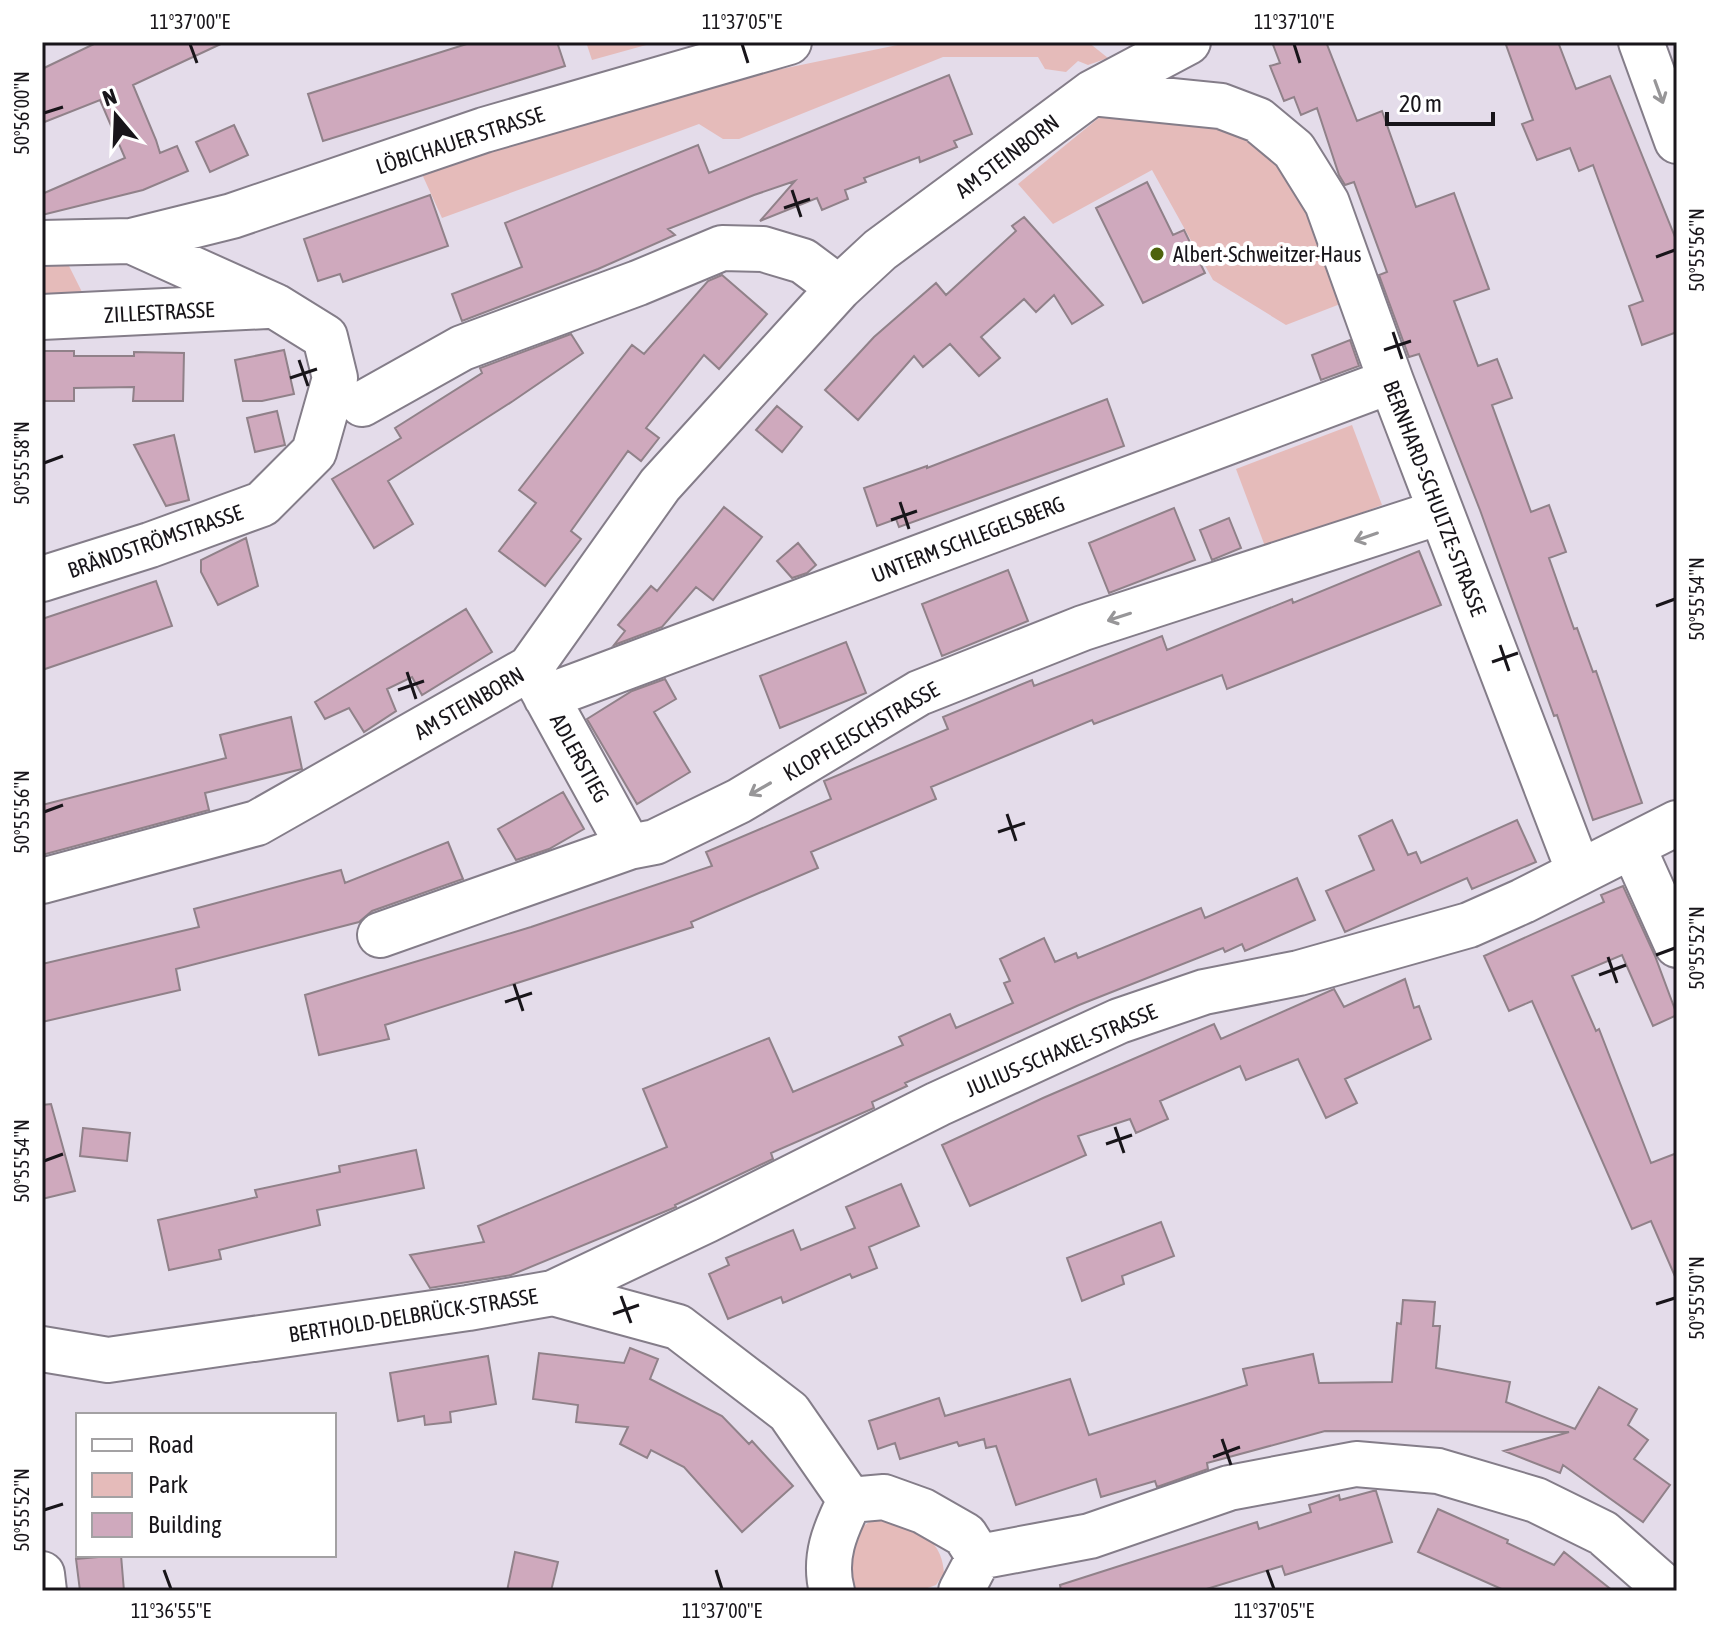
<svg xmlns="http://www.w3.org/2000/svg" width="1719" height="1633" font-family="'Asap Condensed',sans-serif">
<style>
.green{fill:#e5bbba}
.building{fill:#cfa9bd;stroke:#908189;stroke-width:2}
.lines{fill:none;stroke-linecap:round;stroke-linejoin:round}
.minor-casing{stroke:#847d89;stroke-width:48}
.minor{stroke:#fff;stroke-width:44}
.oneway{stroke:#979698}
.ticks{fill:none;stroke:#18151a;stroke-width:3}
.poi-dot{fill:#4e620c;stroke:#fff;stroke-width:3}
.labels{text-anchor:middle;stroke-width:8;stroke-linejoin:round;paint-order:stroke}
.street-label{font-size:22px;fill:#18151a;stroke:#fff}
.poi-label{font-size:22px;fill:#18151a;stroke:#fff;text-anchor:start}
.neatline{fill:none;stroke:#18151a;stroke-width:3}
.ticks-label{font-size:20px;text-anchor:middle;fill:#18151a}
</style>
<rect width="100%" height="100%" fill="#e4dcea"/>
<path class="green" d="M586 42H657L592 60Z
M912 42H1088L1108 58 1088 65 1078 61 1066 72 1045 69 1038 57H943L739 139H723L699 124 442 218 421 172 684 89Z
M1101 116 1231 122 1285 163 1348 301 1286 325 1213 280 1152 170 1053 224 1018 184Z
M42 256H64L86 300 42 301Z
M1352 425 1382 505 1266 549 1236 469Z
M884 1512C913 1529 942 1536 944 1573L936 1585 919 1591H854C849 1577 855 1563 848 1550L856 1531Z"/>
<path class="building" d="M98 42H225L133 85 156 140 160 153 177 146 188 171 143 190 42 215V194L125 158 100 100 42 123V69Z
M473 42H557L565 66 323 141 308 94Z
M1272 42H1326L1357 121 1382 111 1416 207 1454 193 1489 289 1454 301 1478 366 1497 359 1512 398 1492 405 1531 512 1549 505 1566 552 1549 558 1574 629 1577 628 1593 672 1596 671 1642 803 1593 820 1557 715 1554 716 1480 510 1419 354 1409 357 1379 275 1387 272 1354 182 1345 185 1339 175 1317 108 1301 115 1294 97 1284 101 1270 66 1280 63Z
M1505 42H1558L1576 89 1610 76 1677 242V332L1642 345 1629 306 1643 301 1593 165 1579 171 1570 148 1537 160 1522 124 1533 120Z
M949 75 972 134 954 141 957 147 920 162 919 157 864 178 866 182 845 190 848 199 822 210 817 198 760 221 795 181 754 195 668 229 675 235 598 269 462 321 452 294 522 267 505 223 698 145 709 173Z
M234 125 248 155 210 172 196 142Z
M1147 182 1173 235 1184 230 1205 273 1143 303 1096 208Z
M430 195 448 246 343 282 340 274 318 281 304 239Z
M1024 217 1103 305 1072 324 1054 295 1036 312 1024 299 981 337 1000 358 979 376 950 344 923 367 914 356 858 420 825 390 874 337 936 283 946 295 1016 231 1012 226Z
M722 275 767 314 719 369 704 355 646 428 659 438 641 461 628 451 571 531 581 539 545 586 499 551 536 503 519 490 632 345 644 354 708 281Z
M571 334 583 353 513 401 388 481 413 524 374 548 332 479 401 438 395 428 482 373 480 368Z
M1350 340 1359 366 1321 380 1312 355Z
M284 350 294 394 262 401H243L235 360Z
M42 351H74V356H134V352L184 353 183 401H133L134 387 74 388V401H42Z
M1107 399 1124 446 899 527 896 519 877 526 864 488 927 466V468Z
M777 406 802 427 782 452 756 430Z
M277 411 285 445 255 452 247 418Z
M174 435 189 500 166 506 134 445Z
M724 507 762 537 713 600 696 587 662 627 614 645 625 631 618 625 651 586 657 591Z
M1174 508 1195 560 1109 593 1089 543Z
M1229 518 1241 548 1212 560 1200 530Z
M246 538 258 586 218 605 201 572V560Z
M798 543 816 565 807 573 792 578 777 561Z
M1419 551 1441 605 1227 689 1222 675 1094 724 1092 720 931 787 936 799 811 852 818 868 691 922 693 927 385 1025 389 1039 319 1055 305 995 531 927 712 866 706 852 831 799 824 781 948 729 943 717 1032 680 1034 686 1162 636 1167 650 1292 599 1293 603Z
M1008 570 1028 621 942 656 922 604Z
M156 581 172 626 42 670V619Z
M466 609 492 652 422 695 412 677 387 689 396 711 364 732 349 708 325 719 315 702Z
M846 642 866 693 780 728 760 676Z
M665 679 676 699 654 712 690 772 637 804 587 719 632 691Z
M291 717 302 769 205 793 209 810 42 855V805L226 758 220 735Z
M563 792 584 829 549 849 516 860 498 829Z
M1392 820 1408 855 1416 852 1421 863 1517 820 1536 862 1472 889 1467 878 1345 932 1326 891 1374 870 1359 836Z
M448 842 463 879 372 911 359 922 176 969 180 990 42 1022V964L199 927 194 909 341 870 345 883Z
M1297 878 1315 920 1245 951 1242 944 1225 952 1223 948 1079 1005 981 1049 905 1083 907 1086 872 1102 874 1108 771 1153 773 1159 675 1205 676 1207 511 1275 430 1288 410 1255 484 1242 478 1226 667 1147 643 1089 769 1038 793 1092 903 1045 899 1037 950 1014 956 1028 1013 1003 1004 983 1010 981 1000 959 1044 938 1055 962 1076 953 1078 958 1201 908 1205 918Z
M1623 886 1655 956 1677 1015 1653 1026 1622 955 1572 976 1596 1031 1599 1029 1651 1163 1677 1153V1281L1651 1221 1632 1229 1532 1001 1509 1011 1484 956 1604 902 1601 895Z
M1405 979 1414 1008 1419 1006 1431 1039 1345 1079 1357 1103 1326 1118 1298 1059 1246 1080 1240 1066 1160 1101 1168 1119 1136 1133 1130 1119 1078 1136 1086 1155 970 1206 942 1145 1043 1098 1214 1024 1221 1039 1334 989 1344 1007Z
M51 1104 75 1191 42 1199V1105Z
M83 1128 130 1133 127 1161 80 1156Z
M416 1150 424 1188 317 1210 320 1225 219 1250 221 1259 169 1270 158 1220 257 1197 255 1190 340 1172 339 1166Z
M901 1184 919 1226 869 1247 877 1268 852 1278 850 1274 783 1303 781 1297 728 1319 709 1274 729 1265 726 1258 793 1230 801 1250 855 1228 846 1207Z
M1161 1222 1174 1256 1122 1276 1124 1284 1082 1301 1067 1258Z
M1403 1300 1435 1302 1433 1326H1440L1436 1368 1510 1382 1506 1402 1575 1429 1599 1387 1637 1409 1628 1425 1648 1440 1634 1459 1670 1485 1643 1522 1563 1465 1560 1473 1504 1451 1569 1432 1325 1431 1207 1463 1208 1469 1157 1487 1155 1481 1101 1497 1096 1479 1016 1505 996 1446 986 1448 984 1439 959 1446 957 1442 900 1459 895 1443 878 1449 869 1421 939 1398 945 1416 1070 1379 1089 1435 1247 1385 1243 1369 1313 1354 1319 1383 1392 1382 1397 1323 1401 1324Z
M630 1348 658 1359 650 1379 722 1416 749 1444 752 1441 793 1486 742 1532 684 1467 651 1450 647 1458 620 1444 628 1427 576 1422 578 1405 533 1399 539 1353 624 1363Z
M488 1356 496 1404 450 1412 451 1422 425 1425 424 1416 398 1421 390 1373Z
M1373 1491H1376L1392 1542 1285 1575 1282 1566 1200 1591H1061L1060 1585 1257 1522 1259 1529 1311 1512 1309 1505 1339 1495 1340 1500Z
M1438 1509 1508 1540 1507 1543 1554 1565 1564 1552 1613 1591H1506L1418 1552Z
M515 1552 558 1562 551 1591H507Z
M121 1555 124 1591H80L76 1559Z"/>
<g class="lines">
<defs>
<path id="minor" d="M1641 42 1677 141
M1092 93 1221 106 1258 120 1294 150 1327 203 1391 381 1579 872
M42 243 131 241 232 216 484 130 789 42
M42 317 267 306
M362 404 462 348 638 283 722 248 763 249 803 261 839 288
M42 579 150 545 262 504 314 452 335 378 325 337 275 306 131 241
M532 671 629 847
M546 697 1391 381
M1633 847 1677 945
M42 881 257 823 530 668 660 485 839 288 880 250 1092 93 1188 42
M380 935 629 847 655 842 739 801 919 693 1083 628 1440 512
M553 1293 707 1220 938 1104 1119 1021 1204 992 1299 973 1469 925 1523 901 1677 823
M42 1349 108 1360 468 1308 553 1293 678 1327 789 1412 850 1500
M850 1500 884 1497 923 1511 965 1535 979 1557
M979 1557 1090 1536 1229 1488 1356 1464 1438 1471 1536 1500 1603 1533 1669 1591
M42 1574 44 1591
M832 1591C823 1558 835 1530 850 1500
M961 1591 979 1557"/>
</defs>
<use href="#minor" class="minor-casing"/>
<use href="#minor" class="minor"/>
</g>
<defs><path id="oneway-shaft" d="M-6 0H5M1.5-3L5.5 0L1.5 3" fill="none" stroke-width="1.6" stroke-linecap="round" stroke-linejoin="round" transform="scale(2)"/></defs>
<g class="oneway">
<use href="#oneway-shaft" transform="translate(1659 92) rotate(70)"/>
<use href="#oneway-shaft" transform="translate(1366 537) rotate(161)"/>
<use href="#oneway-shaft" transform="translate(1119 617) rotate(162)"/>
<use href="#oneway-shaft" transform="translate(760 789) rotate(150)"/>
</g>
<path class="ticks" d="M190 44 197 63M742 44 748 63M1294 44 1300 63M44 113 63 107M792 190 801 217M784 208 810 199M1656 257 1675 250M1393 332 1402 359M1384 350 1411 341M299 360 308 386M290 378 317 369M44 463 63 456M900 502 909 529M891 520 917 511M1656 606 1675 599M1500 645 1509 671M1492 662 1518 653M407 672 416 699M398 690 424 681M44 812 63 805M1007 814 1016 841M998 832 1025 823M1656 955 1675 948M1608 957 1617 983M1599 975 1626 965M514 984 523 1011M505 1002 532 993M1115 1127 1124 1153M1106 1144 1132 1135M44 1161 63 1154M621 1296 631 1323M1656 1304 1675 1298M613 1314 639 1305M1222 1439 1231 1465M1213 1457 1240 1447M44 1510 63 1504M164 1570 171 1589M716 1570 722 1589M1267 1570 1274 1589"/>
<circle class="poi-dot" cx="1157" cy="254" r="8"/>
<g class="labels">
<g class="street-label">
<text transform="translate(460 140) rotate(-18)" y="8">LÖBICHAUER STRASSE</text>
<text transform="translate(1007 156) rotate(-37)" y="8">AM STEINBORN</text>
<text transform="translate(159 312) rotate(-3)" y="8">ZILLESTRASSE</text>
<text transform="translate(1435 498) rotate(69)" y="8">BERNHARD-SCHULTZE-STRASSE</text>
<text transform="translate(968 539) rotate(-21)" y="8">UNTERM SCHLEGELSBERG</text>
<text transform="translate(155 541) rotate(-19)" y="8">BRÄNDSTRÖMSTRASSE</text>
<text transform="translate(469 703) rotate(-30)" y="8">AM STEINBORN</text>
<text transform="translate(861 731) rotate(-30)" y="8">KLOPFLEISCHSTRASSE</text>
<text transform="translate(580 758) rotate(61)" y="8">ADLERSTIEG</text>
<text transform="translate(1061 1050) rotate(-23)" y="8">JULIUS-SCHAXEL-STRASSE</text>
<text transform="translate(413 1315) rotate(-9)" y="8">BERTHOLD-DELBRÜCK-STRASSE</text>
</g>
<g class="poi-label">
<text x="1173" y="262">Albert-Schweitzer-Haus</text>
</g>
</g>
<rect width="1719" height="1633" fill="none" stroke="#ffffff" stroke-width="88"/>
<rect x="76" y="1413" width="260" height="144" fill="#ffffff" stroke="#a3a1a3" stroke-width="2"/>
<rect x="92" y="1439" width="40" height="12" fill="#ffffff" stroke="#a3a1a3" stroke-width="2"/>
<text x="148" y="1453" font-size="24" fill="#18151a">Road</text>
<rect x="92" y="1473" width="40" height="24" fill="#e5bbba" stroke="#a3a1a3" stroke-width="2"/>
<text x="148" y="1493" font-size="24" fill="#18151a">Park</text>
<rect x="92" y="1513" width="40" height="24" fill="#cfa9bd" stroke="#a3a1a3" stroke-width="2"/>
<text x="148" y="1533" font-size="24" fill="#18151a">Building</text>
<g transform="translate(116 116) rotate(341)" stroke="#ffffff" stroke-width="6" paint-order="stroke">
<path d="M0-6L14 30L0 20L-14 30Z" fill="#18151a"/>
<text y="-12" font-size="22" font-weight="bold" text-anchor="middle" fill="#18151a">N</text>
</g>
<path d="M1387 112v12h106v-12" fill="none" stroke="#18151a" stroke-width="4"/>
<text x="1399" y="112" font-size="24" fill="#18151a" stroke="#ffffff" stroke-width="6" paint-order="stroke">20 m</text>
<rect x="44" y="44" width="1631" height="1545" class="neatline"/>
<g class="ticks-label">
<text x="190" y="29">11°37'00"E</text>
<text x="742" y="29">11°37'05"E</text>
<text x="1294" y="29">11°37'10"E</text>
<text transform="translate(22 113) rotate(-90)" y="7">50°56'00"N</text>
<text transform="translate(1697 250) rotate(-90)" y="7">50°55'56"N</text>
<text transform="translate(22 463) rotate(-90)" y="7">50°55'58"N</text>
<text transform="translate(1697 599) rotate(-90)" y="7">50°55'54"N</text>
<text transform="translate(22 812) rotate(-90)" y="7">50°55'56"N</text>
<text transform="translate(1697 948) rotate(-90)" y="7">50°55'52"N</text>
<text transform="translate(22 1161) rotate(-90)" y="7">50°55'54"N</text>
<text transform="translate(1697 1298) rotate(-90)" y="7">50°55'50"N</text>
<text transform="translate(22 1510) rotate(-90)" y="7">50°55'52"N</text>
<text x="171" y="1618">11°36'55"E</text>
<text x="722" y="1618">11°37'00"E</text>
<text x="1274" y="1618">11°37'05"E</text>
</g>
</svg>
